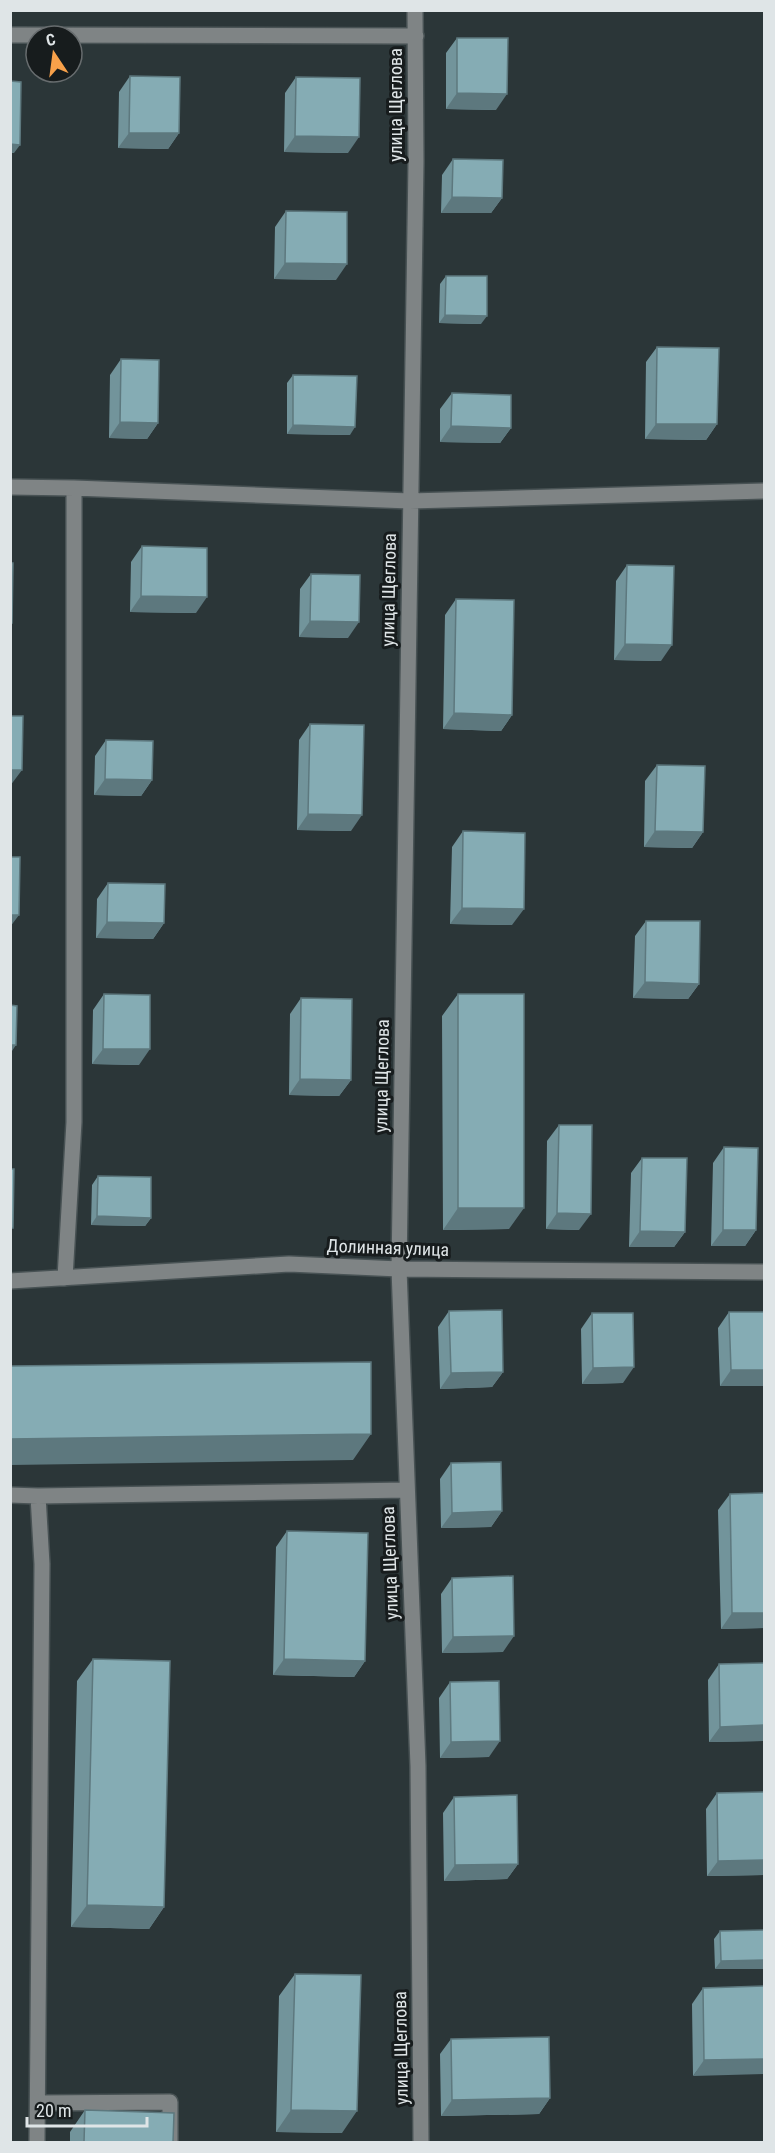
<svg xmlns="http://www.w3.org/2000/svg" width="775" height="2153" font-family="'Roboto Condensed',sans-serif">
<style>
.lines{fill:none;stroke-linecap:round;stroke-linejoin:round}
.minor-casing{stroke:#485254;stroke-width:18}
.minor{stroke:#7f8485;stroke-width:15}
.wall{fill:#72949b}
.shaded-wall{fill:#5d787e}
.building{fill:#85acb4;stroke:#5d787e;stroke-width:1.5}
.labels{text-anchor:middle;stroke-width:6;stroke-linejoin:round;paint-order:stroke}
.street-label{font-size:18px;fill:#dfe5e7;stroke:#171c1d}
</style>
<rect width="100%" height="100%" fill="#2b3638"/>
<g class="lines">
<defs>
<path id="minor" d="M415 10 416 162 399 1269 418 1766 421 2142
M10 35 416 36
M10 487 74 488
M65 1278 74 1122V488L410 501 764 491
M10 1281 289 1264 399 1269 764 1272
M10 1495 38 1496 407 1490
M38 2103 170 2102V2142
M37 2142 42 1564 38 1496"/>
</defs>
<use href="#minor" class="minor-casing"/>
<use href="#minor" class="minor"/>
</g>
<path class="wall" d="M457 38 496 110 446 109V53Z
M130 76 179 133 168 149 118 148 119 92Z
M296 77 348 153 284 152 285 93Z
M453 159 502 198 491 213H441L442 175Z
M286 211 336 280 274 279 275 227Z
M446 276 481 324 439 323 440 284Z
M657 347 717 424 706 440 645 439 646 362Z
M121 359 158 423 147 439 109 438 110 375Z
M293 375 350 435 287 434V383Z
M452 393 511 428 500 443 440 442V409Z
M142 546 196 613 130 612 131 562Z
M627 565 661 661 614 660 616 581Z
M311 574 348 638 299 637 300 589Z
M456 599 512 715 501 731 443 729 445 615Z
M310 724 351 831 297 830 299 740Z
M106 740 152 780 141 796 94 795 95 756Z
M657 765 703 832 692 848 644 847 645 781Z
M463 831 512 925 450 924 452 847Z
M108 883 164 923 153 939 96 938 97 899Z
M646 921 699 984 688 999 633 998 635 936Z
M104 994 139 1065 92 1064 93 1010Z
M458 994 509 1229 443 1230 442 1016Z
M301 998 351 1080 339 1096 289 1095 290 1014Z
M559 1125 579 1230 546 1229 547 1141Z
M724 1147 756 1230 745 1246H711L713 1163Z
M642 1158 685 1232 674 1247H629L631 1173Z
M98 1176 151 1218 145 1226 91 1225 92 1185Z
M449 1311 503 1372 492 1387 440 1389 438 1327Z
M729 1312H765V1384L764 1386H720L718 1328Z
M592 1313 623 1383 582 1384 581 1329Z
M451 1463 502 1511 491 1527 441 1528 440 1479Z
M765 1493V1628L721 1629 718 1510 730 1494Z
M287 1531 365 1661 354 1677 273 1675 276 1547Z
M452 1578 503 1652 442 1653 441 1594Z
M93 1659 164 1907 149 1929 71 1927 77 1681Z
M765 1663V1739L763 1741 709 1742 708 1680 719 1664Z
M450 1682 489 1757 440 1758 439 1698Z
M765 1792V1875L707 1876 706 1809 717 1793Z
M454 1797 518 1864 507 1879 444 1881 443 1813Z
M765 1930 715 1969 714 1939 720 1931Z
M295 1974 342 2133 276 2132 279 1996Z
M765 1986 693 2076 692 2004 703 1988Z
M451 2039 550 2098 539 2114 441 2116 440 2054Z
M85 2110 173 2142H70V2132Z"/>
<path class="shaded-wall" d="M457 93 507 94 496 110 446 109Z
M129 133H179L168 149 118 148Z
M295 136 359 137 348 153 284 152Z
M10 144 20 145 14 153H10Z
M452 197 502 198 491 213H441Z
M285 263 347 264 336 280 274 279Z
M445 315 487 316 481 324 439 323Z
M120 422 158 423 147 439 109 438Z
M656 424H717L706 440 645 439Z
M293 425 355 427 350 435 287 434Z
M451 426 511 428 500 443 440 442Z
M141 596 207 597 196 613 130 612Z
M310 621 359 622 348 638 299 637Z
M625 644 672 645 661 661 614 660Z
M454 713 512 715 501 731 443 729Z
M10 770H22L10 786Z
M105 779 152 780 141 796 94 795Z
M308 814 362 815 351 831 297 830Z
M655 831 703 832 692 848 644 847Z
M462 908 524 909 512 925 450 924Z
M10 915H19L10 927Z
M107 922 164 923 153 939 96 938Z
M645 982 699 984 688 999 633 998Z
M10 1045H16L10 1054Z
M103 1049H150L139 1065 92 1064Z
M300 1079 351 1080 339 1096 289 1095Z
M458 1208H524L509 1229 443 1230Z
M557 1213 591 1214 579 1230 546 1229Z
M97 1216 151 1218 145 1226 91 1225Z
M723 1230H756L745 1246H711Z
M640 1231 685 1232 674 1247H629Z
M634 1367 623 1383 582 1384 593 1368Z
M731 1370H765V1384L764 1386H720Z
M503 1372 492 1387 440 1389 451 1373Z
M371 1434 353 1460 10 1465V1439Z
M502 1511 491 1527 441 1528 452 1513Z
M732 1613H765V1628L721 1629Z
M514 1636 503 1652 442 1653 453 1637Z
M284 1659 365 1661 354 1677 273 1675Z
M765 1725V1739L763 1741 709 1742 720 1727Z
M500 1741 489 1757 440 1758 451 1742Z
M765 1860V1875L707 1876 718 1861Z
M518 1864 507 1879 444 1881 455 1865Z
M87 1905 164 1907 149 1929 71 1927Z
M765 1960V1969H715L721 1961Z
M765 2059V2074L693 2076 704 2060Z
M550 2098 539 2114 441 2116 452 2100Z
M291 2110 357 2111 342 2133 276 2132Z"/>
<path class="building" d="M457 38H508L507 94 457 93Z
M130 76 180 77 179 133H129Z
M296 77 360 78 359 137 295 136Z
M10 81 21 82 20 145 10 144Z
M453 159 503 160 502 198 452 197Z
M286 211 347 212V264L285 263Z
M446 276H487V316L445 315Z
M657 347 719 348 717 424H656Z
M121 359 159 360 158 423 120 422Z
M293 375 357 376 355 427 293 425Z
M452 393 511 395V428L451 426Z
M142 546 207 548V597L141 596Z
M10 563H13L12 623H10Z
M627 565 674 566 672 645 625 644Z
M311 574 360 575 359 622 310 621Z
M456 599 514 600 512 715 454 713Z
M10 716H23L22 770H10Z
M310 724 364 725 362 815 308 814Z
M106 740 153 741 152 780 105 779Z
M657 765 705 766 703 832 655 831Z
M463 831 525 833 524 909 462 908Z
M10 857H20L19 915H10Z
M108 883 165 884 164 923 107 922Z
M646 921H700L699 984 645 982Z
M104 994 150 995V1049H103Z
M458 994H524V1208H458Z
M301 998 352 999 351 1080 300 1079Z
M10 1005 17 1006 16 1045H10Z
M559 1125H592L591 1214 557 1213Z
M724 1147 758 1148 756 1230H723Z
M642 1158H687L685 1232 640 1231Z
M10 1169H14L13 1228H10Z
M98 1176 151 1177V1218L97 1216Z
M502 1310 503 1372 451 1373 449 1311Z
M729 1312H765V1370H731Z
M592 1313H633L634 1367 593 1368Z
M371 1362V1434L10 1439V1366Z
M501 1462 502 1511 452 1513 451 1463Z
M765 1493V1613H732L730 1494Z
M287 1531 368 1533 365 1661 284 1659Z
M513 1576 514 1636 453 1637 452 1578Z
M93 1659 170 1661 164 1907 87 1905Z
M765 1663V1725L720 1727 719 1664Z
M499 1681 500 1741 451 1742 450 1682Z
M765 1792V1860L718 1861 717 1793Z
M517 1795 518 1864 455 1865 454 1797Z
M765 1930V1960L721 1961 720 1931Z
M295 1974 361 1975 357 2111 291 2110Z
M765 1986V2059L704 2060 703 1988Z
M549 2037 550 2098 452 2100 451 2039Z
M85 2110 174 2113 173 2142H84Z"/>
<g class="labels">
<g class="street-label">
<text transform="translate(396 105) rotate(-90)" y="6">улица Щеглова</text>
<text transform="translate(389 590) rotate(-89)" y="6">улица Щеглова</text>
<text transform="translate(382 1076) rotate(-89)" y="6">улица Щеглова</text>
<text transform="translate(388 1248) rotate(2)" y="6">Долинная улица</text>
<text transform="translate(390 1563) rotate(-92)" y="6">улица Щеглова</text>
<text transform="translate(401 2048) rotate(-91)" y="6">улица Щеглова</text>
</g>
</g>
<rect width="775" height="2153" fill="none" stroke="#dfe5e7" stroke-width="24"/>
<g transform="translate(54 54) rotate(347)"><circle r="28" fill="#171c1d" stroke="#676c6e" stroke-width="1.5"/>
<path d="M0-4.5L10 22L0 15L-10 22Z" fill="#f8a14a"/>
<text y="-9" font-size="16" font-weight="bold" text-anchor="middle" fill="#dfe5e7">С</text>
</g>
<path d="M27 2117v9h120v-9" fill="none" stroke="#dfe5e7" stroke-width="3"/>
<text x="36" y="2117" font-size="18" fill="#dfe5e7" stroke="#171c1d" stroke-width="4.5" paint-order="stroke">20 m</text>
</svg>
